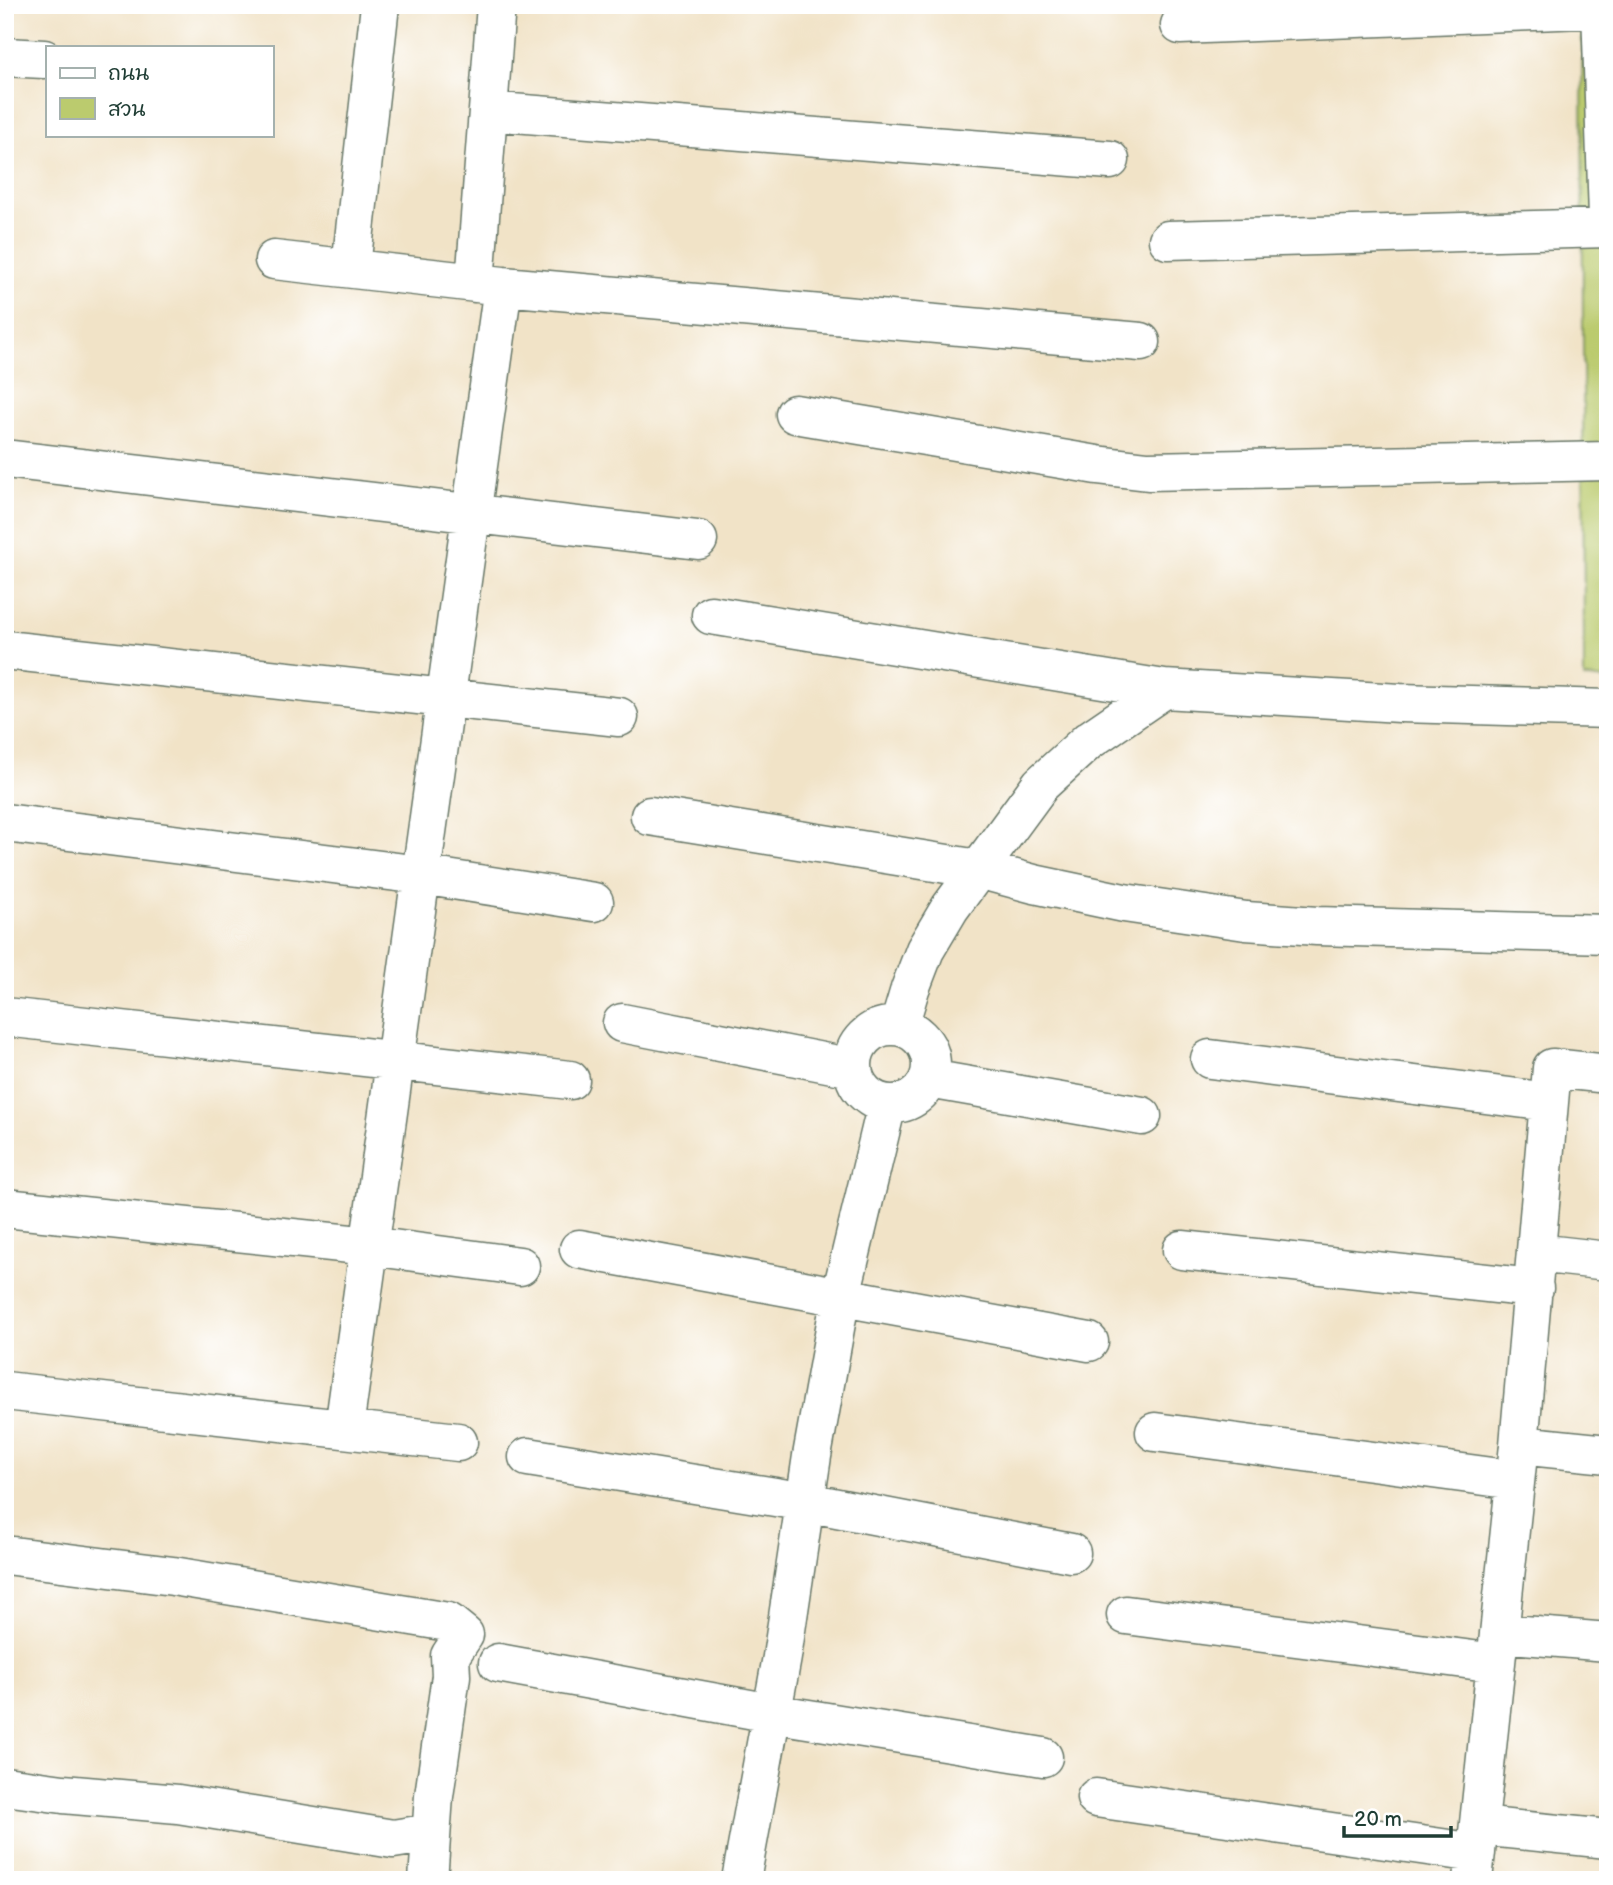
<svg xmlns="http://www.w3.org/2000/svg" width="1613" height="1885" font-family="'Balsamiq Sans','Playpen Sans Thai',sans-serif">
<style>
.green{fill:#bbcb6e;stroke:#6d8451;stroke-width:2}
.lines{fill:none;stroke-linecap:round;stroke-linejoin:round}
.minor-casing{stroke:#687767;stroke-width:41}
.minor{stroke:#fff;stroke-width:38}
</style>
<rect width="100%" height="100%" fill="#fff"/>
<filter id="ink" filterUnits="userSpaceOnUse"><feTurbulence type="fractalNoise" baseFrequency=".0143" numOctaves="2"/><feDisplacementMap in="SourceGraphic" scale="14" xChannelSelector="R" yChannelSelector="G"/><feConvolveMatrix kernelMatrix="1 2 1 2 8 2 1 2 1" color-interpolation-filters="sRGB"/></filter>
<filter id="wash" filterUnits="userSpaceOnUse"><feTurbulence type="fractalNoise" baseFrequency=".00686" numOctaves="4" result="noise"/><feDisplacementMap in="SourceGraphic" scale="28" xChannelSelector="R" yChannelSelector="G"/><feGaussianBlur stdDeviation="1.57" result="paint"/><feColorMatrix in="noise" values="0 0 0 0 0 0 0 0 0 0 0 0 0 0 0 0 0 1.4 0 .05"/><feComposite in="paint" operator="in"/></filter>
<g filter="url(#wash)">
<rect width="100%" height="100%" fill="#f1e3c7"/>
<path class="green" d="M1608 11V680L1584 678 1582 12Z"/>
</g>
<g filter="url(#ink)">
<g class="lines">
<defs>
<path id="minor" d="M1601 8 1608 217
M1180 25 1608 8
M5 57 44 59
M488 111 1110 160
M1168 240 1608 228
M274 260 503 286 1141 342
M351 267 380 5
M475 283 496 5
M795 414 1097 465 1148 471 1608 461
M5 459 698 540
M711 615 1164 689
M5 650 619 717
M650 816 978 869 1034 884 1124 903 1246 921 1317 926 1608 934
M5 823 421 875 594 902
M5 1017 570 1080
M622 1023 853 1068
M899 1026 910 989 925 950 950 908 1041 784 1088 741 1164 689 1400 703 1608 709
M853 1065a39 39 0 1 1 78 0a39 39 0 1 1-78 0Z
M1210 1059 1549 1102
M929 1079 1142 1116
M5 1208 370 1246 520 1266
M579 1249 1089 1342
M1182 1250 1534 1288
M1536 1253 1608 1261
M5 1391 458 1442
M344 1428 503 286
M1155 1432 1515 1480
M1519 1445 1608 1454
M528 1457 806 1502 1071 1553
M5 1555 173 1576 448 1622 464 1635 450 1656 451 1676 434 1796 428 1880
M1126 1615 1496 1663
M1499 1633 1608 1642
M498 1663 771 1713 1043 1757
M5 1786 63 1794 178 1804 393 1839 431 1833
M1096 1798 1476 1853
M1479 1826 1608 1839
M741 1880 782 1657 812 1456 841 1295 887 1104
M1473 1880 1519 1445 1552 1068 1608 1074"/>
</defs>
<use href="#minor" class="minor-casing"/>
<use href="#minor" class="minor"/>
</g>
</g>
<rect width="1613" height="1885" fill="none" stroke="#fff" stroke-width="28"/>
<rect x="46" y="46" width="228" height="91" fill="#ffffff" stroke="#a5b1ae" stroke-width="2"/>
<rect x="60" y="68" width="35" height="10" fill="#ffffff" stroke="#a5b1ae" stroke-width="2"/>
<text x="108" y="80" font-size="21" fill="#1f3d34">ถนน</text>
<rect x="60" y="98" width="35" height="21" fill="#bbcb6e" stroke="#a5b1ae" stroke-width="2"/>
<text x="108" y="116" font-size="21" fill="#1f3d34">สวน</text>
<path d="M1344 1826v10h107v-10" fill="none" stroke="#1f3d34" stroke-width="3.5"/>
<text x="1354" y="1826" font-size="21" fill="#1f3d34" stroke="#ffffff" stroke-width="5" paint-order="stroke">20 m</text>
</svg>
